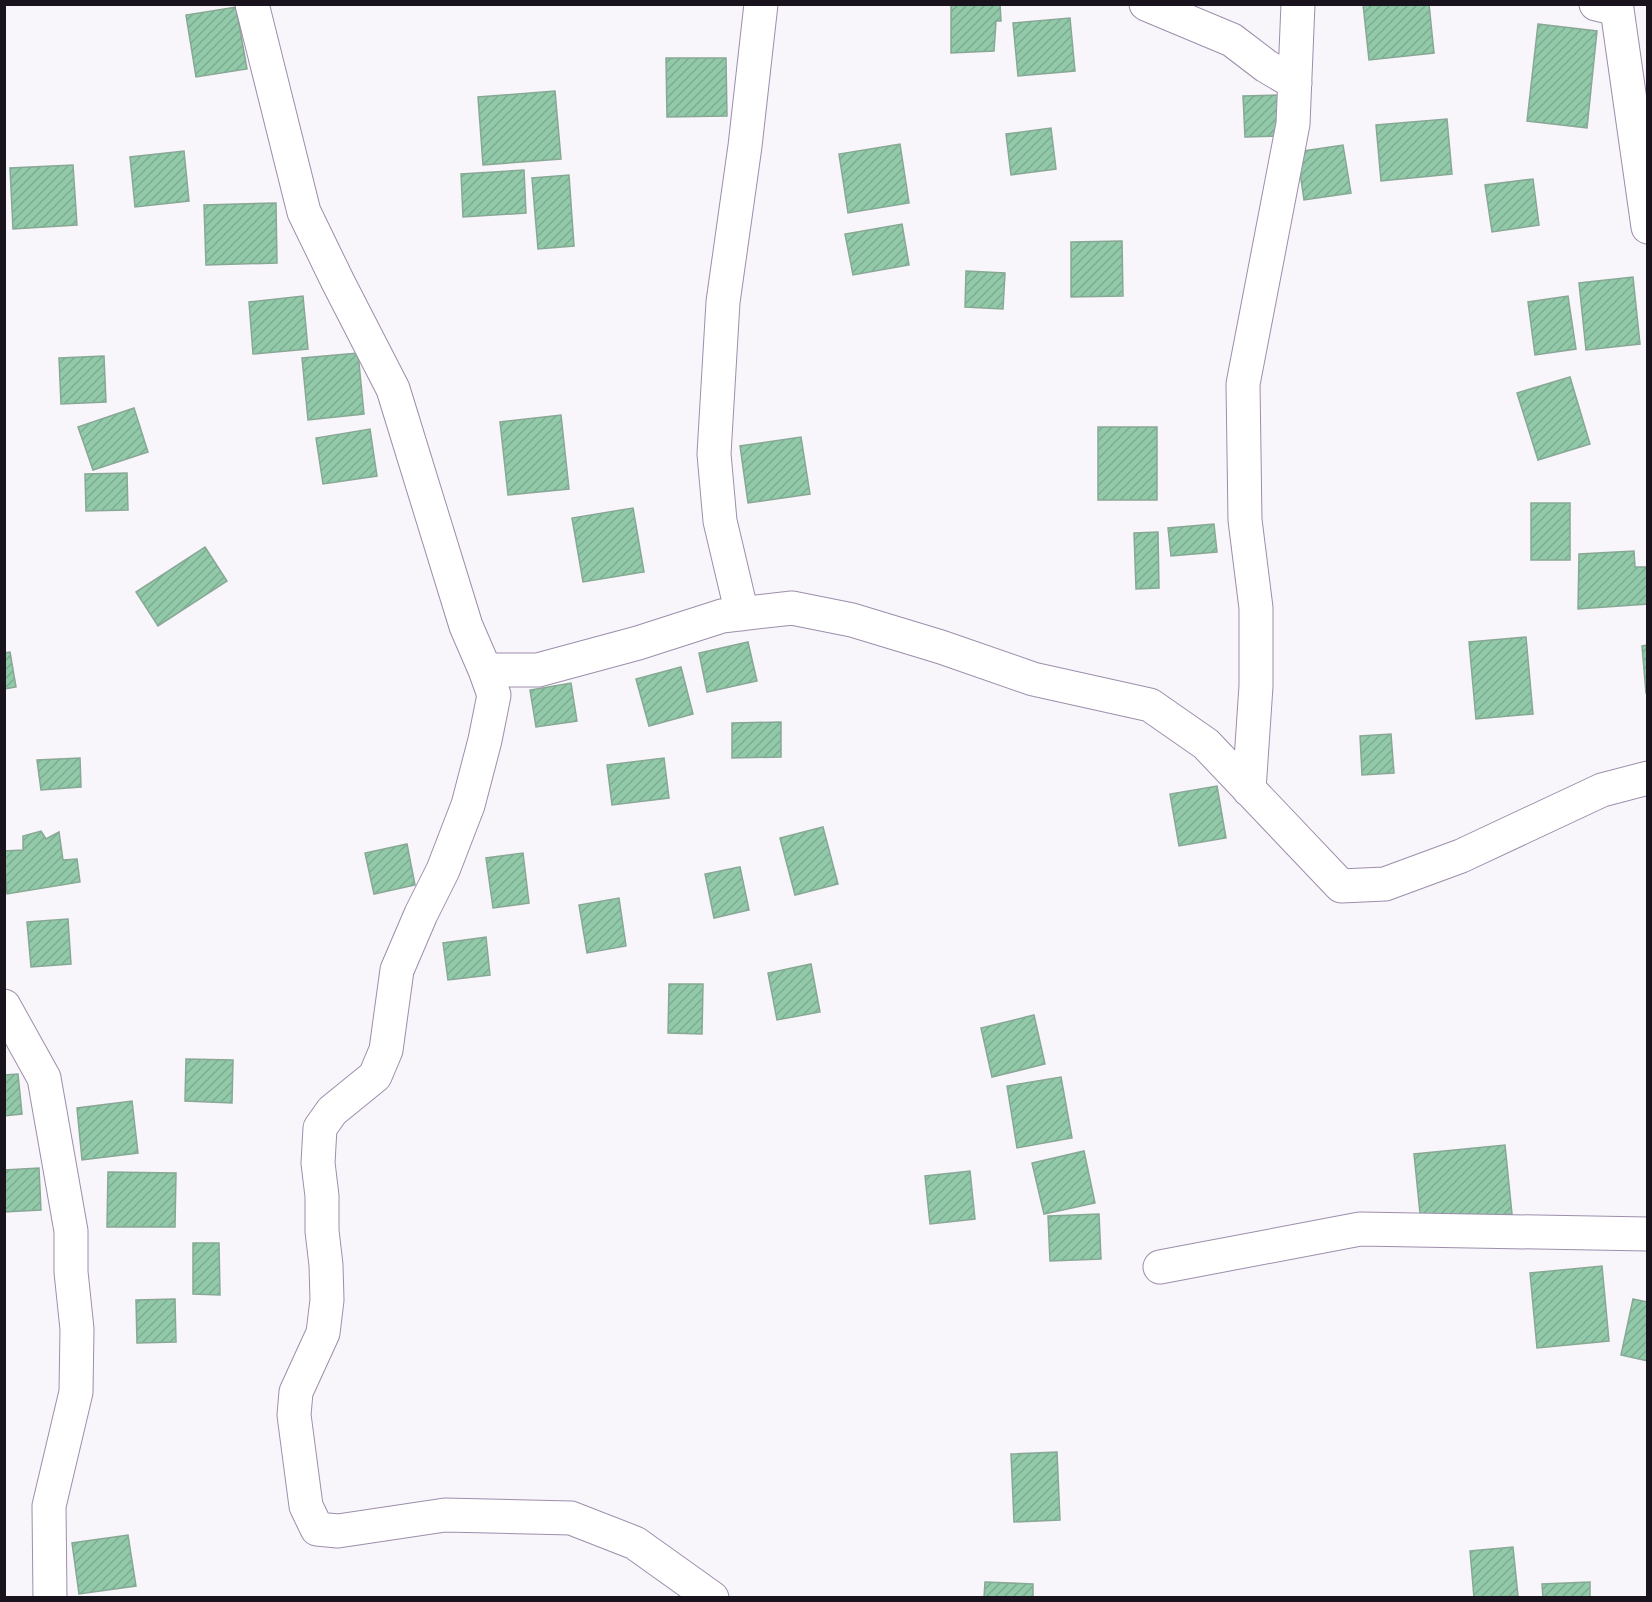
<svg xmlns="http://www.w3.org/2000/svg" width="1652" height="1602" font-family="Ubuntu,sans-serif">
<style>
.building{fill:url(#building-hatch);stroke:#88a895;stroke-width:1.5}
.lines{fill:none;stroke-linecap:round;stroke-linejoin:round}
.minor-casing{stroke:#9d8eab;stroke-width:35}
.minor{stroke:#fff;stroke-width:33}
</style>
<defs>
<pattern id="building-hatch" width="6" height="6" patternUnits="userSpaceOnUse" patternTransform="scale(1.5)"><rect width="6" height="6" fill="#91c9a9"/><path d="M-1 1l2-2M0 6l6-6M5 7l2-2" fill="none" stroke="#7cac91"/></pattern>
</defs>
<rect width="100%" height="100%" fill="#f8f5fb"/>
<path class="building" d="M951 4H1000L1001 21H996L994 51 951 53Z
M1363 4H1429L1434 53 1369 60Z
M236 7 247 69 196 77 186 15Z
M1070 18 1075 71 1018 76 1013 23Z
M1538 24 1597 31 1587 128 1527 121Z
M666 58H726L727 116 667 117Z
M555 91 561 159 483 165 478 97Z
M1281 95 1282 136 1245 137 1243 96Z
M1447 119 1452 174 1381 181 1376 125Z
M1051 128 1056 169 1011 175 1006 134Z
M900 144 909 203 848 213 839 154Z
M1343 145 1351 193 1304 200 1297 152Z
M184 151 189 201 135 207 130 157Z
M73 165 77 225 13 229 10 168Z
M524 170 526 213 463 217 461 174Z
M569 175 574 246 538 249 532 178Z
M1533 179 1539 225 1492 232 1485 185Z
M276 203 277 263 206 265 204 205Z
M902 224 909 265 853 275 845 234Z
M1122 241 1123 296 1071 297V242Z
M966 271 1005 273 1003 309 965 307Z
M1633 277 1640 344 1586 350 1579 283Z
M303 296 308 349 253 354 249 302Z
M1568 296 1576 349 1535 355 1528 302Z
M358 353 364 414 308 420 302 358Z
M104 356 106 402 61 404 59 358Z
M1570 377 1590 444 1538 460 1517 393Z
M134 408 148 452 93 470 78 427Z
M561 415 569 489 508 495 500 422Z
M1098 427H1157V500H1098Z
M370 429 377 476 323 484 316 438Z
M801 437 810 494 748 503 740 446Z
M127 473 128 510 86 511 85 474Z
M1531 503H1570V560H1531Z
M633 508 644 572 583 582 572 518Z
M1214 524 1217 552 1171 556 1168 528Z
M1158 532 1159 588 1136 589 1134 533Z
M205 547 227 581 158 626 136 592Z
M1634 551 1635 567H1648V604L1578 609 1579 554Z
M1526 637 1533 714 1476 719 1469 642Z
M748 642 757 681 707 692 699 653Z
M1648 645V693H1646L1642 646Z
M10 652 16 687 4 689V653Z
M681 667 693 714 649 726 636 679Z
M571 683 577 721 536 727 530 690Z
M781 722V757L732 758V723Z
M1391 734 1394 773 1362 775 1360 736Z
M80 758 81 787 41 790 37 760Z
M664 758 669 798 612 805 607 765Z
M1217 786 1226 838 1179 846 1170 794Z
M823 827 838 884 795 895 780 838Z
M41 831 46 839 59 832 63 860 77 859 80 882 7 894 4 851 23 850V836Z
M407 844 415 885 374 894 365 853Z
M523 853 529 903 493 908 486 858Z
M740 867 749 910 714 918 705 874Z
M619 898 626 946 587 953 579 905Z
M68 919 71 964 31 967 27 922Z
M486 937 490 975 448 980 443 943Z
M811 964 820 1012 777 1020 768 973Z
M669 984H703L702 1034 668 1033Z
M1034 1015 1045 1064 992 1077 981 1028Z
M186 1059 233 1060 232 1103 185 1101Z
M18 1074 22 1114 4 1116V1075Z
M1061 1077 1072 1138 1017 1148 1007 1086Z
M132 1101 138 1153 82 1160 77 1108Z
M1505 1145 1512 1214 1421 1223 1414 1154Z
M1084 1151 1095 1203 1044 1214 1032 1163Z
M39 1168 41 1210 4 1212V1170Z
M970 1171 975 1219 930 1224 925 1176Z
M108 1172 176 1173 175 1227H107Z
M1099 1214 1101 1259 1050 1261 1048 1216Z
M193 1243H219L220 1295 193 1294Z
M1602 1266 1609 1341 1537 1348 1530 1273Z
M175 1299 176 1342 137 1343 136 1300Z
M1633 1299 1648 1302V1361L1621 1355Z
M1057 1452 1060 1520 1014 1522 1011 1454Z
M128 1535 136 1586 79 1594 72 1543Z
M1513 1547 1518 1596 1474 1598 1470 1551Z
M985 1582 1033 1584V1598H984Z
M1590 1582V1598H1543L1542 1584Z"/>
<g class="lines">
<defs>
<path id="minor" d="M252 4 304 212 338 282 393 389 466 626 485 670H538L638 643 722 616 792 608 852 620 941 647 1033 679 1150 705 1206 744 1341 886 1385 884 1461 856 1602 790 1648 778
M1146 4 1232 40 1266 66 1295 83
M1596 4 1617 9 1648 227
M742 614 720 521 714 454 723 302 745 146 761 4
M485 670 494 695 485 740 468 805 443 870 421 914 397 970 386 1050 375 1076 332 1111 320 1128 318 1163 322 1196V1231L326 1265 327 1300 323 1333 296 1392 294 1415 306 1506 317 1529 338 1531 445 1515 571 1518 635 1543 712 1598
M1249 790 1256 686V608L1245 520 1243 384 1293 124 1298 4
M4 1006 44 1078 71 1231V1272L77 1329 76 1392 49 1506 50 1598
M1160 1267 1360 1229 1648 1234"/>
</defs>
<use href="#minor" class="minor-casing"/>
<use href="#minor" class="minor"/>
</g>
<rect width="1652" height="1602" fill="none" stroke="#18131d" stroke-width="12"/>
</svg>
